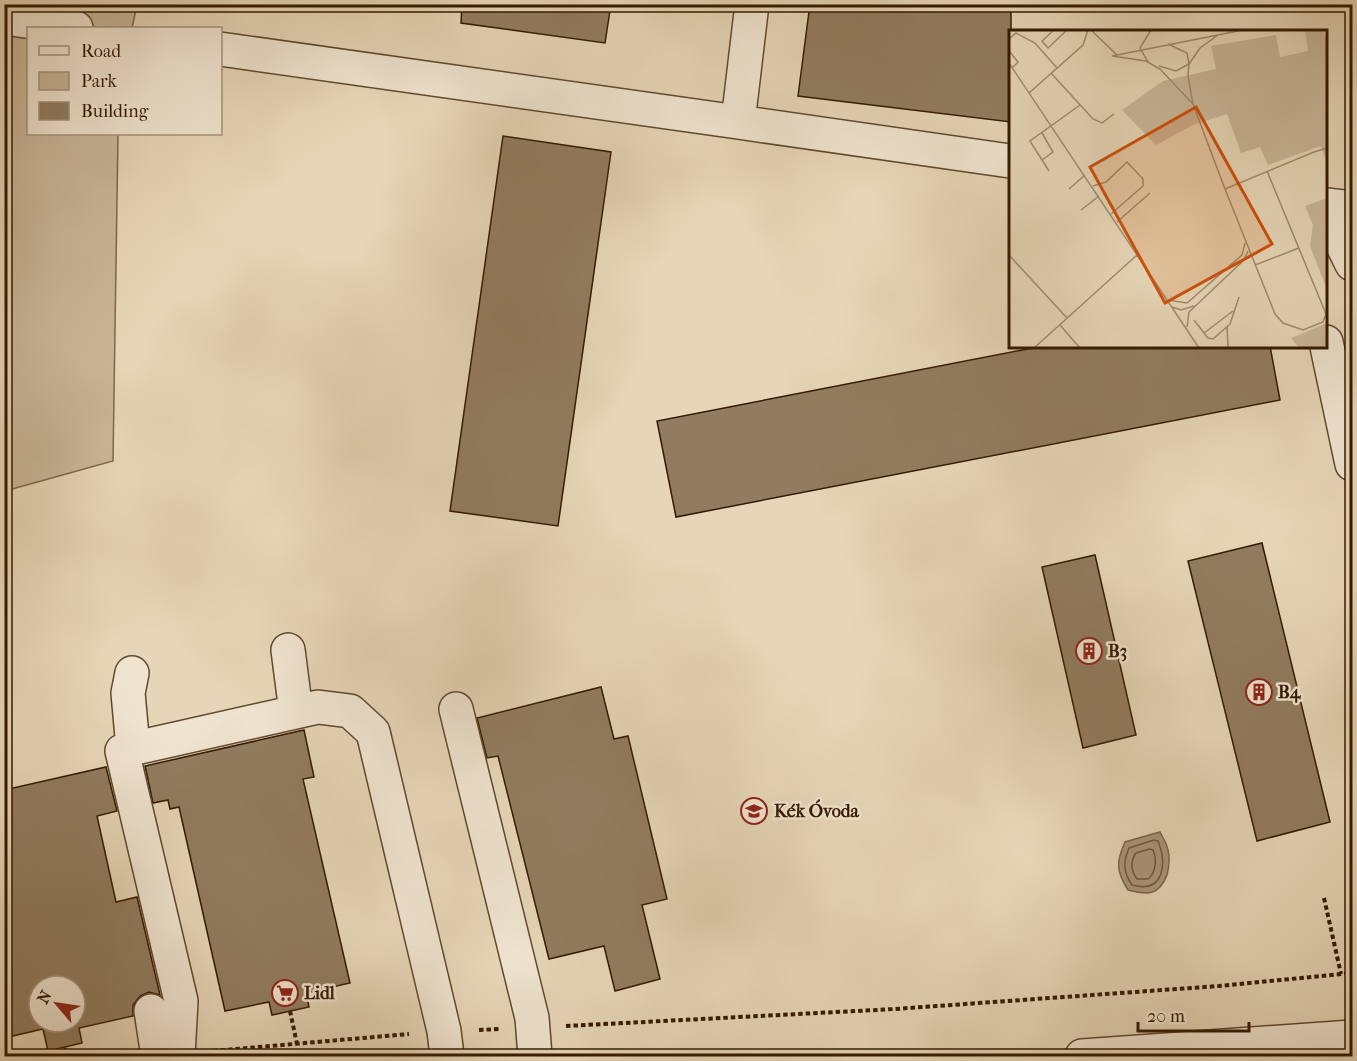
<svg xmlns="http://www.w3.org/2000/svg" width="1357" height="1061" font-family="'IM FELL French Canon',serif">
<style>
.green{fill:#c8b698;stroke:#7e684c;stroke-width:1.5}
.water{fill:#aa9679;stroke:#7b6449;stroke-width:1.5}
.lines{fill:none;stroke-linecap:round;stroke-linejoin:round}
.shore{stroke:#70583c;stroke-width:1.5}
.building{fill:#917c5f;stroke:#351a00;stroke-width:1.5;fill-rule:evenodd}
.minor-casing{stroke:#61492e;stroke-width:36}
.path{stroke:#351a00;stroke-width:4;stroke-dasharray:4.5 3;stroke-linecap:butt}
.minor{stroke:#efe4d0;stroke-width:33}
.labels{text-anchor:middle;stroke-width:5;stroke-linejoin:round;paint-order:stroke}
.poi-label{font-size:18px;font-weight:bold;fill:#351a00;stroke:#efe4d0;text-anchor:start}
.inset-road{fill:none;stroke:#9f8b6e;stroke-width:1.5}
.view{fill:#cd500a;fill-opacity:0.15;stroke:#cd500a;stroke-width:3}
.inset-edge{fill:none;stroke:#351a00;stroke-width:3}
</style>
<rect width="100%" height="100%" fill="#e6d6b7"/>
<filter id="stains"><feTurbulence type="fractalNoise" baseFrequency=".00333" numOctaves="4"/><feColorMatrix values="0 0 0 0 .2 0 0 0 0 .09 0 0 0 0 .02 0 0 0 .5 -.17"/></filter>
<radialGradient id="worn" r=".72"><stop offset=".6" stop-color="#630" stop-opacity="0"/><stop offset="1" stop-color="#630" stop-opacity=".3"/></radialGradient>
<path class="green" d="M5 5H137L132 28H28V134H118L113 461 5 491Z"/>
<path class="water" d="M1160 832C1163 838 1167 844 1168 850 1170 858 1169 867 1167 875 1159 896 1147 895 1128 890 1116 871 1116 862 1125 842Z"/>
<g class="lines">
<path class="shore" d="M1154 840 1158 841C1167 864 1164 894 1132 885 1123 872 1123 862 1129 848Z
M1150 849 1153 850C1157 859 1156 873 1148 879H1137C1131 871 1130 862 1136 853Z"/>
</g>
<path class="building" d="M462 4H611L605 43 461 23Z
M810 4H1011V122L798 96Z
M503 136 611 152 558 526 450 511Z
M1043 346H1270L1280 400 676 517 657 421Z
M1262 543 1330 822 1257 841 1188 561Z
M1095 555 1136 735 1083 748 1042 567Z
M601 687 614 739 628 736 667 899 642 905 660 979 615 991 604 946 549 959 498 756 487 758 477 718Z
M304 730 314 777 303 779 350 983 306 993 309 1007 272 1015 269 1002 225 1011 179 807 170 809 168 800 153 803 145 766Z
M106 767 117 811 97 816 116 902 137 897 160 995 149 992 140 996 133 1005V1016L79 1028 82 1043 48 1051 43 1029 4 1038V790ZM39 986H75V1022H39Z"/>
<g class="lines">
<defs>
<path id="minor" d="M752 4 738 122 1010 161
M4 18 76 28
M220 49 738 122
M1326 205 1352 208
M1326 224 1340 240 1352 264
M1326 342 1352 464
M288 650 296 712
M132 673 128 693 133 748
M456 709 532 1018 535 1056
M151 1011 158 1056
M178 1056 181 1001 122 751 318 707 350 711 373 732 444 1031 447 1056
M1082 1056 1352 1037"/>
</defs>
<use href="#minor" class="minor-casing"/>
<path class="path" d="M1324 898 1341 974
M290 1011 297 1044
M566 1026 895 1009 1219 986 1352 973
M479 1030 499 1029
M65 1048 67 1056
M213 1051 409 1034"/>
<use href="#minor" class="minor"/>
</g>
<defs>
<symbol id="building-ring" viewBox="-11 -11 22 22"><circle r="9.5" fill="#efe4d0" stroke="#8f2418" stroke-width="1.5"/><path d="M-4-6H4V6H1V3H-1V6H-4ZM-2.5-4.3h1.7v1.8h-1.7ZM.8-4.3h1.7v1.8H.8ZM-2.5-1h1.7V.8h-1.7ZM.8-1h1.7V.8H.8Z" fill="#8f2418"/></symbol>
<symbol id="school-ring" viewBox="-11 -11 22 22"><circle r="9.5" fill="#efe4d0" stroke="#8f2418" stroke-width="1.5"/><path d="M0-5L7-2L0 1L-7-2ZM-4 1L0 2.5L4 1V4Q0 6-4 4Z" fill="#8f2418"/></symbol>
<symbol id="supermarket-ring" viewBox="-11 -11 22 22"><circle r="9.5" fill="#efe4d0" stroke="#8f2418" stroke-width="1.5"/><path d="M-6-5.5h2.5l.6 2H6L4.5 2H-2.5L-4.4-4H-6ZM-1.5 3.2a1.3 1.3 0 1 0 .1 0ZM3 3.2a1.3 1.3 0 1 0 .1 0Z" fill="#8f2418"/></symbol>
</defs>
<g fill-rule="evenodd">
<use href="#building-ring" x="1074" y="636" width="30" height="30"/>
<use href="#building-ring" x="1244" y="677" width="30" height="30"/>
<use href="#school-ring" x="739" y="796" width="30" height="30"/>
<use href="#supermarket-ring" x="270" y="978" width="30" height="30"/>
</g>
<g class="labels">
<g class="poi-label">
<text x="1108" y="657">B3</text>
<text x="1278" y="698">B4</text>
<text x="774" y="817">Kék Óvoda</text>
<text x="304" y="999">Lidl</text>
</g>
</g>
<g transform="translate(1009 30)">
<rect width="318" height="318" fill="#e6d6b7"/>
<path d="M296 0H314L318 13V133L312 116 259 135 251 117 232 123 218 84 184 95 147 115 113 80 154 51 207 39 202 16 267 5 271 27 299 21ZM318 168V260L301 216 304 195 296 176ZM318 293V318H290L282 308Z" fill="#c8b698"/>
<path class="inset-road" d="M45 0 33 11 39 18 58 0M82 0 108 25M209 5 191 18 180 34 179 46 184 74 216 159M0 9 7 3 26 13 48 38M0 21 9 32 3 38M139 32 131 18 142 0M0 33 190 318M150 36 167 41 180 34 178 23 159 14M42 43 84 89 93 93 105 84M20 63 74 15 79 0M184 74 151 39 137 31 103 26 234 0M33 103 44 122 33 130M40 141 21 111 71 75M258 141 317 284 314 292 294 300 274 293 266 284 216 159 305 122 318 118M84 156 97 152 118 132 134 149V156L102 184M60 159 76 145M72 180 90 166M108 192 141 163M0 225 58 288M246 235 290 218M159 270 178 273 233 225 236 213M163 277 172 280 185 276M185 290 199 308 204 309 221 294 230 267M51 295 71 318M218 296 219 318M178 297 180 282 235 230 239 221M195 303 224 281M25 318 128 225"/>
<path class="view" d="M187 77 263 214 156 273 81 137Z"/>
<rect width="318" height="318" class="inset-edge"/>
</g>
<rect width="1357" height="1061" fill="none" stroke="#e6d6b7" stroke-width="24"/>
<rect x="6" y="6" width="1345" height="1049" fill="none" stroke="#351a00" stroke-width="3"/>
<rect x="12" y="12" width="1333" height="1037" fill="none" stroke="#351a00" stroke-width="1.5"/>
<rect x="27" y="27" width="195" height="108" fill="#efe4d0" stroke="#a5937d" stroke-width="1.5"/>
<rect x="39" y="46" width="30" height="9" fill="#efe4d0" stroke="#a5937d" stroke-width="1.5"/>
<text x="81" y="57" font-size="18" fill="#351a00">Road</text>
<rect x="39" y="72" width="30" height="18" fill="#c8b698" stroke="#a5937d" stroke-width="1.5"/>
<text x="81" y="87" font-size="18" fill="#351a00">Park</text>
<rect x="39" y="102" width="30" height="18" fill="#917c5f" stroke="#a5937d" stroke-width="1.5"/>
<text x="81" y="117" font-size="18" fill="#351a00">Building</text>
<g transform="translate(57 1004) rotate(299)"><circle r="28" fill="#efe4d0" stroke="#a5937d" stroke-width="1.5"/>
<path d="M0-4.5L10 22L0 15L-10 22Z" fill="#8f2418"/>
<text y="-9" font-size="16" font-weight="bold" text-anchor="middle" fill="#351a00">N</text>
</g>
<path d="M1138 1022v9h111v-9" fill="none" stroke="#351a00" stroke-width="3"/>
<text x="1147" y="1022" font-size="18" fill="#351a00" stroke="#efe4d0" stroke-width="4.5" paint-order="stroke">20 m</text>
<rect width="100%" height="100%" filter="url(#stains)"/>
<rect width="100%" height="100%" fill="url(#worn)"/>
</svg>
